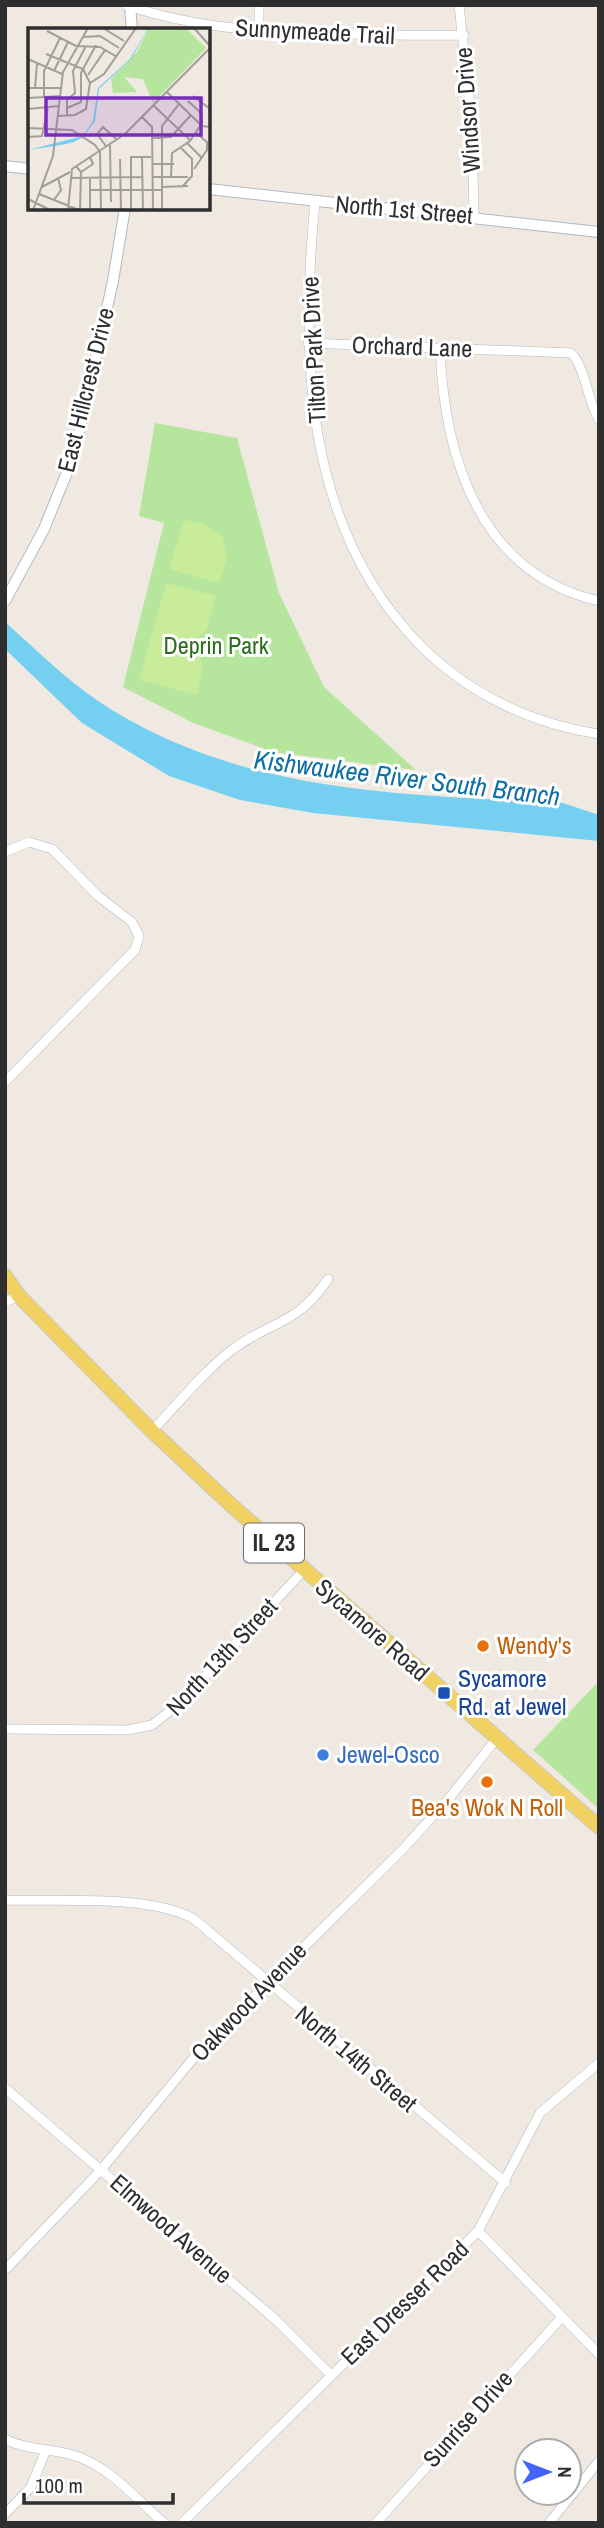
<svg xmlns="http://www.w3.org/2000/svg" width="604" height="2528" font-family="'Archivo Narrow',sans-serif">
<style>
.green{fill:#b6e59e}
.pitch{fill:#c9ec9a}
.water{fill:#75cff0}
.lines{fill:none;stroke-linecap:round;stroke-linejoin:round}
.minor-casing{stroke:#b4b7c1;stroke-width:10}
.tertiary-casing{stroke:#b4b7c1;stroke-width:12}
.primary-casing{stroke:#c9c9c9;stroke-width:16}
.minor{stroke:#fff;stroke-width:9}
.tertiary{stroke:#fff;stroke-width:10}
.primary{stroke:#f2d163;stroke-width:14}
.food-dot{fill:#e8710a;stroke:#fff;stroke-width:2.5}
.transit-dot{fill:#1a4fb4;stroke:#fff;stroke-width:2.5}
.shop-dot{fill:#3f7fe0;stroke:#fff;stroke-width:2.5}
.labels{text-anchor:middle;stroke-width:6;stroke-linejoin:round;paint-order:stroke}
.shield{fill:#fff;stroke:#6d6d6d;stroke-width:2}
.shield-label{font-size:23px;font-weight:bold;fill:#2e2e2e}
.street-label{font-size:24px;fill:#2e2e2e;stroke:#fff}
.park-label{font-size:24px;fill:#2c6e1b;stroke:#fff}
.food-label{font-size:24px;fill:#c56008;stroke:#fff;text-anchor:start}
.transit-label{font-size:24px;fill:#164399;stroke:#fff;text-anchor:start}
.shop-label{font-size:24px;fill:#366cbe;stroke:#fff;text-anchor:start}
.water-label{font-size:26px;font-style:italic;fill:#0d6fa3;stroke:#fff}
.inset-road{fill:none;stroke:#a29e99;stroke-width:2}
.view{fill:#7b2cbf;fill-opacity:0.15;stroke:#7b2cbf;stroke-width:3.5}
.inset-edge{fill:none;stroke:#2e2e2e;stroke-width:3.5}
</style>
<rect width="100%" height="100%" fill="#efe9e1"/>
<path class="green" d="M155 423 237 438 279 593 324 687 416 770 273 752 191 722 123 687 164 523 139 516Z
M599 1681V1809L533 1750Z"/>
<path class="pitch" d="M184 520 202 523 222 536 227 559 219 583 169 569Z
M166 583 216 596 207 629 194 641 203 666 197 695 139 680Z"/>
<path class="water" d="M5 622C39 652 72 686 112 710 252 795 404 794 563 803L599 815V841L313 813 240 800 169 776 82 723 5 649Z"/>
<g class="lines">
<defs>
<path id="minor" d="M126 5C199 30 275 33 350 34 388 35 426 36 464 35
M259 5V32
M459 5 472 124 474 216
M315 202C300 357 304 528 421 646 469 694 532 724 599 734
M308 343 571 353C585 366 588 402 599 420
M440 348C444 456 479 574 599 601
M5 852 29 842 52 849 98 896 132 922 139 936 135 950 5 1082
M5 1302 19 1296
M152 1431C178 1404 203 1372 233 1349 273 1320 297 1325 328 1279
M5 1729 128 1730 152 1725 179 1704 304 1570
M5 1900C59 1902 148 1894 194 1919L506 2183
M5 2088 276 2320 331 2375
M478 2231 599 2354
M5 2270 101 2170 201 2049 404 1848 451 1796 497 1738
M5 2439C28 2451 55 2448 79 2457 113 2470 137 2500 164 2523
M5 2514 31 2487 46 2450
M182 2523 478 2231 540 2113 599 2063
M376 2523 562 2317
M549 2523 599 2461"/>
<path id="tertiary" d="M130 5 132 30
M5 166 30 169
M208 189 599 232
M5 601 44 529 74 455 113 281 125 208"/>
<path id="primary" d="M5 1276 19 1296 152 1431 231 1505 599 1827"/>
</defs>
<use href="#minor" class="minor-casing"/>
<use href="#tertiary" class="tertiary-casing"/>
<use href="#primary" class="primary-casing"/>
<use href="#minor" class="minor"/>
<use href="#tertiary" class="tertiary"/>
<use href="#primary" class="primary"/>
</g>
<g class="food-dot">
<circle cx="483" cy="1646" r="7"/>
<circle cx="487" cy="1782" r="7"/>
</g>
<rect class="transit-dot" x="437" y="1686" width="14" height="14" rx="3.5"/>
<circle class="shop-dot" cx="323" cy="1755" r="7"/>
<g class="labels">
<rect class="shield" x="244" y="1523.5" width="60" height="39" rx="5"/>
<g class="shield-label">
<text x="274" y="1551">IL 23</text>
</g>
<g class="street-label">
<text transform="translate(315 32) rotate(3)" y="8">Sunnymeade Trail</text>
<text transform="translate(468 110) rotate(-94)" y="8">Windsor Drive</text>
<text transform="translate(404 210) rotate(5)" y="8">North 1st Street</text>
<text transform="translate(412 347) rotate(2)" y="8">Orchard Lane</text>
<text transform="translate(314 350) rotate(-93)" y="8">Tilton Park Drive</text>
<text transform="translate(86 390) rotate(-76)" y="8">East Hillcrest Drive</text>
<text transform="translate(372 1630) rotate(41)" y="8">Sycamore Road</text>
<text transform="translate(222 1657) rotate(-47)" y="8">North 13th Street</text>
<text transform="translate(249 2002) rotate(-46)" y="8">Oakwood Avenue</text>
<text transform="translate(356 2059) rotate(40)" y="8">North 14th Street</text>
<text transform="translate(171 2229) rotate(41)" y="8">Elmwood Avenue</text>
<text transform="translate(405 2303) rotate(-44)" y="8">East Dresser Road</text>
<text transform="translate(468 2419) rotate(-48)" y="8">Sunrise Drive</text>
</g>
<g class="park-label">
<text x="216" y="654">Deprin Park</text>
</g>
<g class="food-label">
<text x="497" y="1654">Wendy's</text>
<text x="487" y="1816" text-anchor="middle">Bea's Wok N Roll</text>
</g>
<g class="transit-label">
<text x="458" y="1687">Sycamore<tspan x="458" dy="28">Rd. at Jewel</tspan></text>
</g>
<g class="shop-label">
<text x="337" y="1763">Jewel-Osco</text>
</g>
<g class="water-label">
<text transform="translate(407 778) rotate(7)" y="9">Kishwaukee River South Branch</text>
</g>
</g>
<g transform="translate(28 28)">
<rect width="182" height="182" fill="#efe9e1"/>
<path d="M113 0H158L178 20 125 75 115 51 96 49 109 64 85 65 83 51 109 24 119 3Z" fill="#b6e59e"/>
<path d="M120 0 104 30 71 61 67 93 55 109 46 114 33 117 0 122 55 108 65 93 70 60 102 31Z" fill="#75cff0"/>
<path class="inset-road" d="M75 0 96 13M166 0 182 18M19 3 48 18 72 19 89 29M55 9 72 8 91 20M18 26 55 41 62 55 58 81 47 87 30 88M0 31 34 46M26 43 40 14M60 47 77 22M62 55 76 46 108 0M0 60H33M7 60 9 36M139 64 174 98 182 99M165 68 181 80 182 90M16 69V43L32 10M0 70 32 68M126 78 163 113M39 80 53 74V45L68 17M0 81 31 78M39 88V72L47 65 45 43 58 18M114 89 124 99 125 182M0 100 44 102 67 117 72 124 73 182M0 109 14 108 20 79M124 110 143 109 163 87M159 115 174 130M82 117 83 174M78 118 69 106 75 99 89 112M153 120 164 131V148L154 159M114 129 115 182M92 131 93 182M124 136H146M48 138 53 144 52 182M166 141 179 122V114L168 105M53 144 65 136 62 129M125 149H160M143 149 144 125 162 113 174 95V86L160 73M43 150 115 149M14 159 42 144M134 159 160 158M62 162H134M11 166 51 182M0 171 22 182M26 172 33 162 30 150M5 182 25 128 35 44 60 0M40 182 44 141 97 106 182 20M62 182V149M103 182V129H123M134 182V98L151 76"/>
<path class="view" d="M18 70H173V107H18Z"/>
<rect width="182" height="182" class="inset-edge"/>
</g>
<rect width="604" height="2528" fill="none" stroke="#2e2e2e" stroke-width="14"/>
<g transform="translate(548 2472) rotate(90)"><circle r="33" fill="#ffffff" stroke="#ababab" stroke-width="2"/>
<path d="M0-5L12 26L0 18L-12 26Z" fill="#4264fb"/>
<text y="-10" font-size="19" font-weight="bold" text-anchor="middle" fill="#2e2e2e">N</text>
</g>
<path d="M24 2493v10h149v-10" fill="none" stroke="#2e2e2e" stroke-width="3.5"/>
<text x="35" y="2493" font-size="21" fill="#2e2e2e" stroke="#ffffff" stroke-width="5" paint-order="stroke">100 m</text>
</svg>
